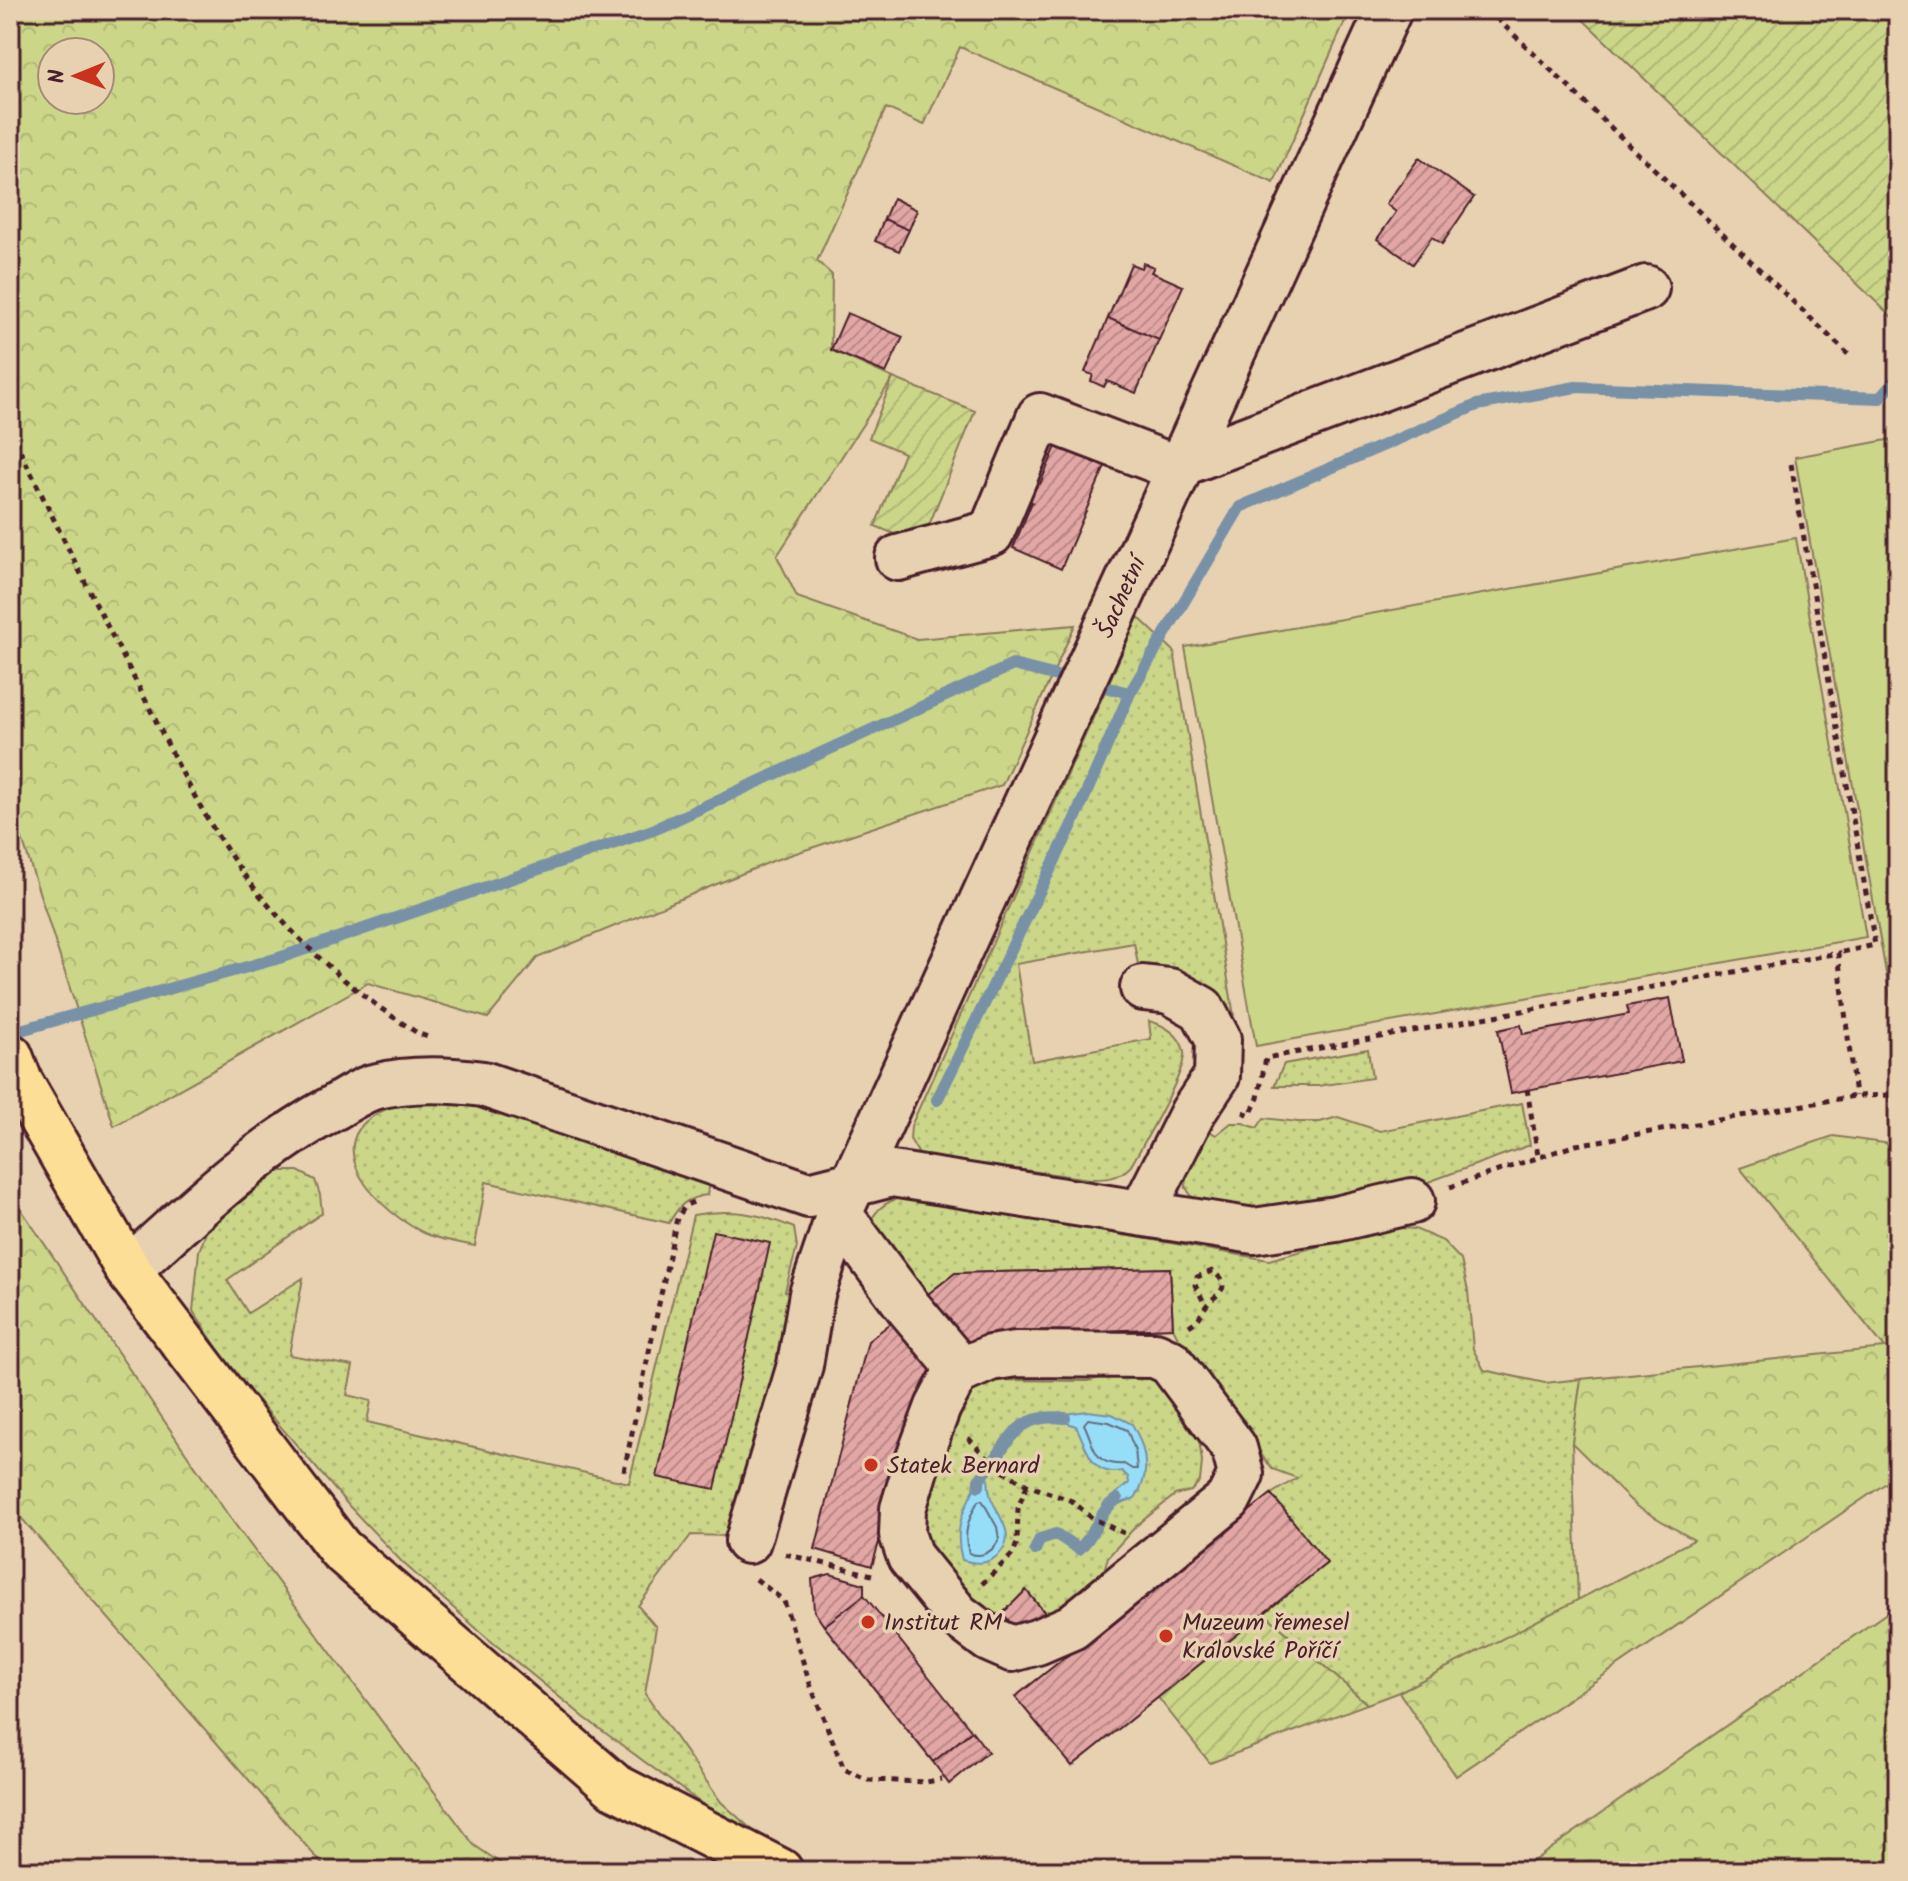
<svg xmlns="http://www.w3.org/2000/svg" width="1908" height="1881" font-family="Kalam,sans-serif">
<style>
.grass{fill:url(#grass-dots);stroke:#8a7a5a;stroke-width:2}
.forest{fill:url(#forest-crowns);stroke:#8a7a5a;stroke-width:2;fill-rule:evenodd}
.garden{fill:url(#garden-furrows);stroke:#8a7a5a;stroke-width:2}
.pitch{fill:#cbd689;stroke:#8a7a5a;stroke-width:2}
.water{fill:#96ddf8;stroke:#7891a6;stroke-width:2}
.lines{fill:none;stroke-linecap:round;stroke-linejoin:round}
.shore{stroke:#686b7d;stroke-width:2}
.stream{stroke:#7891a6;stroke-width:12}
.building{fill:url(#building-hatch);stroke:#4a1f2b;stroke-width:2}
.minor-casing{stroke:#4a1f2b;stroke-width:50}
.major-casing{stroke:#4a1f2b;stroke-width:50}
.path{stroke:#4a1f2b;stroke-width:5;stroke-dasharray:6 6;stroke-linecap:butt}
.minor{stroke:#e7d1b1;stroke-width:44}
.major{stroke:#fcde96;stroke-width:44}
.poi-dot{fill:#c8321e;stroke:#e7d1b1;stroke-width:3}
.labels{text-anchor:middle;stroke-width:7;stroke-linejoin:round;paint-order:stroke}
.street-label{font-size:24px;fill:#4a1f2b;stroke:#e7d1b1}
.poi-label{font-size:24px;fill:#4a1f2b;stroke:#e7d1b1;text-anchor:start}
</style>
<defs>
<pattern id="grass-dots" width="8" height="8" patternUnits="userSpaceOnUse" patternTransform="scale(2)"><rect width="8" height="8" fill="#cbd689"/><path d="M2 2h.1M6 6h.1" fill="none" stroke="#b0b776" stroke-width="1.8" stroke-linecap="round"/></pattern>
<pattern id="forest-crowns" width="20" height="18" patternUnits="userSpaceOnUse" patternTransform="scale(2)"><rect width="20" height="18" fill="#cbd689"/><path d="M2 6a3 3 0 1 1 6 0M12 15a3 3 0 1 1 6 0" fill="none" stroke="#b0b776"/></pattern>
<pattern id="garden-furrows" width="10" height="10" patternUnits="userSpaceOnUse" patternTransform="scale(2)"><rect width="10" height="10" fill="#cbd689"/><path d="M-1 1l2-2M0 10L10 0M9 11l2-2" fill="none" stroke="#b0b776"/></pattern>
<pattern id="building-hatch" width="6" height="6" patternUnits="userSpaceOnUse" patternTransform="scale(2)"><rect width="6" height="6" fill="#e2a7a5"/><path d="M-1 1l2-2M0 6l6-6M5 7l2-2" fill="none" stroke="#b98787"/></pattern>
</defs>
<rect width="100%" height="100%" fill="#e7d1b1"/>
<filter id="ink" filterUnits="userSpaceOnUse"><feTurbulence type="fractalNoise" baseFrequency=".0125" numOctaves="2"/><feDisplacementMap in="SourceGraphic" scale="16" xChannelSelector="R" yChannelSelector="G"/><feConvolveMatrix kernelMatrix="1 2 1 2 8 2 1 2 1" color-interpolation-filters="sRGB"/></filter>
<g filter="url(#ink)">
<path class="grass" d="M1138 617 1174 651 1234 1016C1212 975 1184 971 1140 975L1134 943 1016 964 1032 1061 1151 1039 1149 1021C1165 1025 1181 1035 1184 1052 1187 1071 1142 1146 1131 1166 1118 1179 1107 1179 1090 1179L920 1156 910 1139 911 1126Z
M1368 1049 1372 1078 1318 1086H1274L1284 1064Z
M460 1100 502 1108 709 1184 707 1195C686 1198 679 1205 669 1223L486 1182 475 1246C458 1242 438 1240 422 1232 365 1203 308 1128 405 1103 422 1098 443 1101 460 1100Z
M1522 1103 1530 1145 1417 1186 1271 1214 1199 1207 1186 1188 1185 1175 1206 1129 1216 1135 1231 1123H1243L1257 1128 1264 1118 1298 1122H1320L1338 1117 1380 1131Z
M280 1171H298L315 1180 320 1195 322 1213 227 1280 248 1313 303 1278 289 1355 353 1366 347 1395 371 1401 367 1422 629 1483 693 1215C730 1208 760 1213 794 1228L797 1247 785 1291 799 1296 728 1536 691 1535 638 1606 656 1627 645 1694 721 1802 759 1836 702 1804 585 1718 486 1637 402 1562 350 1507 231 1369 193 1311 199 1251 209 1225 257 1180Z
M904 1197 1269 1260 1388 1227 1415 1229 1443 1241 1461 1260 1468 1291 1473 1349 1484 1370 1545 1383 1581 1379 1572 1443 1578 1601 1399 1692 1367 1704 1264 1613 1327 1563 1271 1494 1297 1478 1272 1469 1184 1349 1173 1328 1170 1268 955 1273 920 1300 870 1222C877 1208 888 1200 904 1197Z
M1129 1372 1143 1373 1156 1380 1198 1431 1202 1462 1200 1481 1191 1491 1175 1495 1136 1526 1108 1557 1099 1587 1053 1624 1026 1590 1003 1613 979 1617 936 1565 922 1533 925 1513 951 1424 971 1390 985 1382 1002 1380 1087 1381Z"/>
<path class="forest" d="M10 10H1350L1274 183 960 47 924 125 886 108 817 261 832 275 831 350 893 378 777 556 797 597 917 639 1075 625 1002 785 775 860 537 958 488 1018 368 983 114 1126 10 801ZM52 52H100V100H52Z
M1833 1136 1898 1145V1475L1456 1776 1399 1692 1694 1540 1636 1506 1572 1443 1581 1379 1885 1348 1740 1168Z
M10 1193 228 1515 474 1845 512 1871H328L10 1505Z
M1898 1605V1871H1519Z"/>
<path class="garden" d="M1573 10H1898V323Z
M893 378 975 411 921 545 875 526 904 453 869 438Z
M1264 1613 1367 1704 1210 1763 1156 1695Z"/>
<path class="pitch" d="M1898 438V1012L1893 1013 1795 457Z
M1796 538 1866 937 1256 1046 1185 647Z"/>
<path class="water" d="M1087 1411 1112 1414 1132 1424C1146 1448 1152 1474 1135 1498L1105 1509 1101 1515 1104 1503 1129 1483 1128 1477 1122 1471C1091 1478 1087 1447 1076 1426L1049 1416Z
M988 1472C988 1481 988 1489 991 1498 999 1518 1018 1536 998 1555 987 1565 976 1564 962 1560 952 1525 966 1505 982 1474Z"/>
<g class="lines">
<path class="shore" d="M1088 1419 1109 1422 1127 1430 1135 1450 1137 1469H1132L1124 1464C1092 1466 1095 1446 1084 1424Z
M982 1500 997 1527 999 1539C994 1551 982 1559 969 1553 962 1534 969 1518 978 1501Z"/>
<path class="stream" d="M1091 684 1130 693 1240 507 1477 405 1576 387 1880 398 1898 378
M10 1033 279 958 653 830 1013 665 1073 680
M937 1100 1074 821 1130 693
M979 1486V1480C1009 1448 1010 1412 1065 1418
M1035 1550 1040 1539 1056 1534 1079 1549C1099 1531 1096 1514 1117 1499"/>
</g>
<path class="building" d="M1419 158 1474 197 1442 244 1432 237 1413 264 1377 239 1396 212 1386 204Z
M893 198 917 210 909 230 884 219Z
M884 219 909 230 899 251 875 241Z
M1143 263 1154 267 1151 272 1183 286 1159 340 1108 318 1131 264 1141 268Z
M847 313 903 337 886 373 831 350Z
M1108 318 1159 340 1136 393 1107 381 1104 387 1091 381 1093 375 1085 372Z
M1060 437 1109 457 1061 569 1013 548 1032 502 1029 501 1037 483 1040 484Z
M1670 998 1682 1061 1511 1093 1498 1030 1521 1025 1523 1034 1629 1014 1627 1006Z
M713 1231 770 1243 715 1489 657 1477Z
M1170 1268 1173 1328 981 1336 951 1358 927 1380 872 1566 815 1549 868 1341 955 1273Z
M1271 1494 1327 1563 1072 1766 1015 1697Z
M830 1574 864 1584V1595L824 1626 814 1611 812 1579Z
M1026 1590 1046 1614 1020 1636 1003 1613Z
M864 1595 972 1731 933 1762 824 1626Z
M972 1731 988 1752 949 1784 933 1762Z"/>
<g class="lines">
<defs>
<path id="minor" d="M1183 463 1646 288
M898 558 991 533 1040 416 1179 469
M1142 1213 1193 1112 1217 1076 1218 1039 1202 1009 1170 991 1143 988
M839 1214 909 1308 951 1358 956 1373 938 1407 917 1463 903 1509 902 1534 910 1557 957 1615 989 1639 1012 1649 1037 1642 1072 1627 1228 1500 1241 1474 1234 1448 1170 1362 1155 1355 1016 1354 990 1358 956 1373
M128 1270C193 1211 257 1149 335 1107 347 1100 360 1091 373 1087 409 1078 447 1079 483 1084L809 1195 892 1174 1254 1231 1336 1219 1412 1201
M748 1541 800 1365 812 1294 839 1214 1389 10"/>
<path id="major" d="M10 1056 20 1082 128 1270 340 1549 614 1786 780 1871"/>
</defs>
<use href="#minor" class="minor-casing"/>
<use href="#major" class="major-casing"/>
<path class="path" d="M1488 10 1850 356
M10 429C54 521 99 611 146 701 180 769 214 841 264 900 309 953 360 997 419 1034L428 1037
M1791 464 1875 945 1838 953
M1527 1089 1538 1156
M1243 1112 1250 1115 1258 1098 1266 1058 1838 953 1855 1096
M1450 1187 1576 1145 1855 1096 1898 1095
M1189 1326C1201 1318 1199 1317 1206 1306 1215 1294 1236 1288 1212 1271L1197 1277 1195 1285 1206 1306
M968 1438 996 1467 1027 1485 1072 1501 1092 1518 1124 1533
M624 1471 677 1218 686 1205 696 1201
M785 1554 872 1575
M756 1579 784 1601 810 1684 844 1769 868 1780 927 1782 942 1779
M982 1584 1013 1554 1017 1543 1018 1508 1027 1485"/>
<use href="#minor" class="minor"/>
<use href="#major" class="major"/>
</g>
</g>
<g class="poi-dot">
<circle cx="871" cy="1465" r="8"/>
<circle cx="868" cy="1622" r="8"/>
<circle cx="1166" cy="1636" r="8"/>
</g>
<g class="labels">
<g class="street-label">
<text transform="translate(1121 597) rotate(-66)" y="8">Šachetní</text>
</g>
<g class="poi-label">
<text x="887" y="1473">Statek Bernard</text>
<text x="884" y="1630">Institut RM</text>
<text x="1182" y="1630">Muzeum řemesel<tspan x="1182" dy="28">Královské Poříčí</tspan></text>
</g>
</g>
<rect width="1908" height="1881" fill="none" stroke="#e7d1b1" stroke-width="40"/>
<rect x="20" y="20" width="1868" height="1841" fill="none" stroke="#4a1f2b" stroke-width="3" filter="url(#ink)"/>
<g transform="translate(76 76) rotate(269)"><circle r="38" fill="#e7d1b1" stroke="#a88a7b" stroke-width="2"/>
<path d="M0-6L14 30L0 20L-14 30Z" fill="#c8321e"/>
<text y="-12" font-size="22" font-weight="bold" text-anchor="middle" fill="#4a1f2b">N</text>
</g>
</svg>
